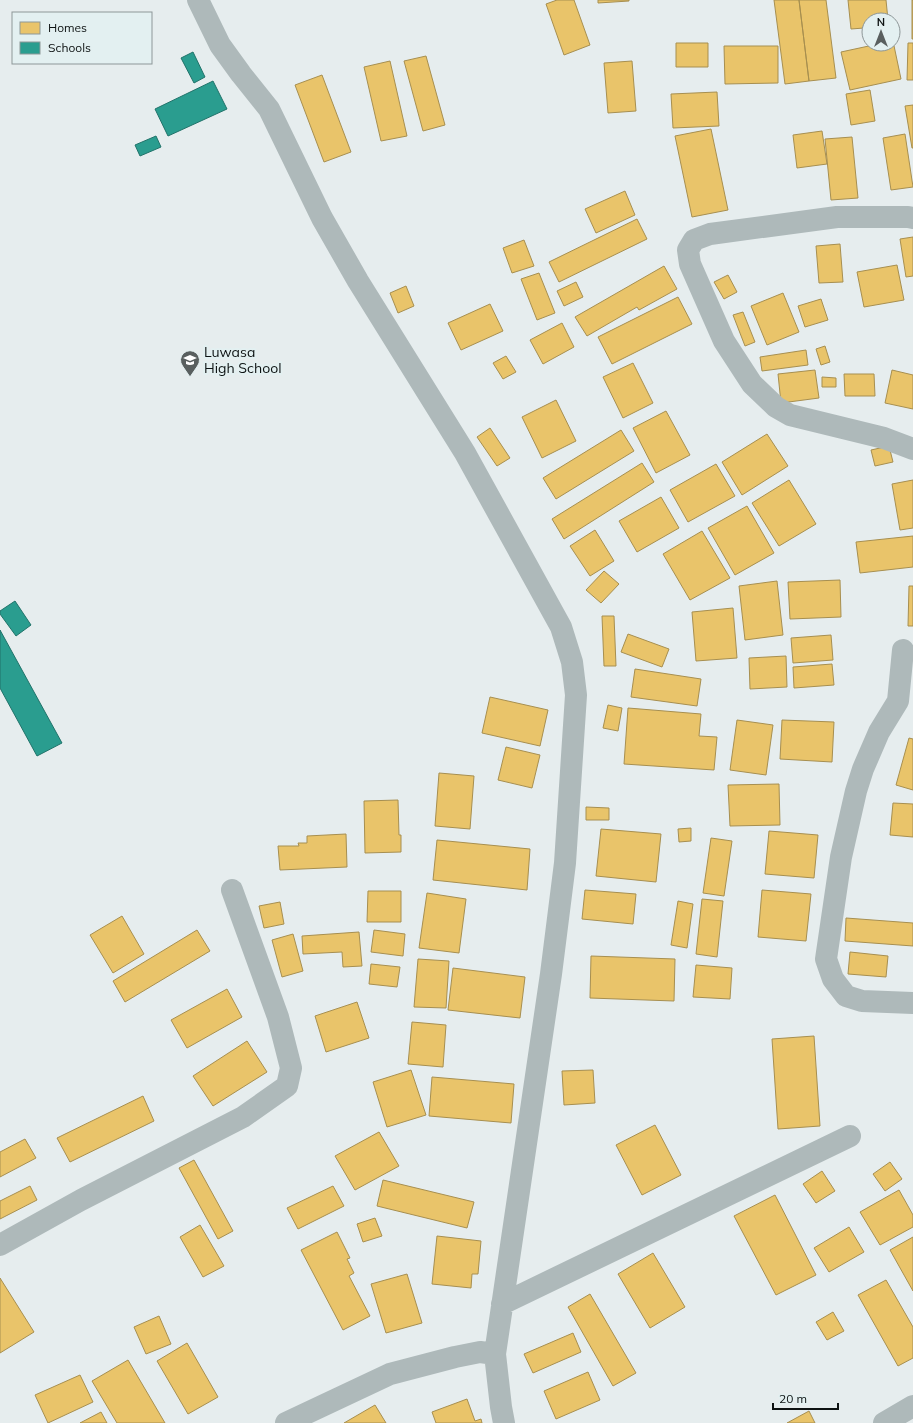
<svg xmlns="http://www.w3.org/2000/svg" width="913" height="1423" font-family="Mulish,sans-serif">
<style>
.homes{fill:#e9c46a;stroke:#a78f50}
.schools{fill:#2a9d8f;stroke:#21736a}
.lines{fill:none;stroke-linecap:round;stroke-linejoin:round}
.minor{stroke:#aeb9ba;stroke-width:22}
.labels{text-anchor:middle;stroke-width:4;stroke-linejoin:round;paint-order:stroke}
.poi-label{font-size:14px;fill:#0d1212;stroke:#e3f0f1;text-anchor:start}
</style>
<rect width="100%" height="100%" fill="#e6edee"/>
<path class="homes" d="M557 0H574L590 45 564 55 546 4Z
M598 0H629V1L598 3Z
M774 0H799L809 81 785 84Z
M799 0H826L836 78 809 81Z
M848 0H886L888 20H869V41L865 42 864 28 851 29Z
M912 0H913V39H912Z
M893 41 901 79 850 90 841 52 878 44H893Z
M676 43H708V67H676Z
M908 43H913V80H907Z
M724 46H778V83L725 84Z
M426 56 445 125 423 131 404 61Z
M390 61 407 136 381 141 364 67Z
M632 61 636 111 608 113 604 63Z
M322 75 351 152 324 162 295 85Z
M870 90 875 121 851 125 846 94Z
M717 92 719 126 673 128 671 94Z
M913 105V148H912L905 106Z
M711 129 728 210 692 217 675 136Z
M822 131 827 164 797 168 793 135Z
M905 134 913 187 891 190 883 138Z
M852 137 858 198 831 200 825 139Z
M625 191 635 215 596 233 585 209Z
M637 219 647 239 559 282 549 262Z
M913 237V276L906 277 900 239Z
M524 240 534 266 512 273 503 248Z
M840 244 843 282 819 283 816 246Z
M897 265 904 300 864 307 857 272Z
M664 266 677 289 639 310 637 307 587 336 575 317Z
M539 273 555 313 537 320 521 279Z
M728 275 737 292 724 299 714 282Z
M576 282 583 297 564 306 557 291Z
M406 286 414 306 398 313 390 293Z
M783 293 799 332 767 345 751 306Z
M678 297 692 324 612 364 598 337Z
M821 299 828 320 805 327 798 306Z
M490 304 503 331 461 350 448 323Z
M743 312 755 342 745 346 733 315Z
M562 323 574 347 543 364 530 340Z
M825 346 830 362 821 365 816 349Z
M806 350 808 365 762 371 760 357Z
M506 356 516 372 503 379 493 363Z
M633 363 653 403 623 418 603 377Z
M815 370 819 398 781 403 778 374Z
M892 370 913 375V409L885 403Z
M844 374H874L875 396H845Z
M822 377 836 378V387H822Z
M556 400 576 441 542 458 522 417Z
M666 411 690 455 656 473 633 428Z
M490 428 510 458 497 466 477 437Z
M621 430 634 451 556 499 543 478Z
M767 434 788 466 742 495 722 462Z
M889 446 893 462 875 466 871 450Z
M642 463 654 482 564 539 552 519Z
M716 464 735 496 688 522 670 490Z
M789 480 816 524 779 546 752 503Z
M913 480V528L900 530 892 484Z
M661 497 679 528 637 552 619 521Z
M747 506 774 553 735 575 708 528Z
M595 530 614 561 590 576 570 546Z
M702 531 730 578 690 600 663 554Z
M913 536V567L860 573 856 542Z
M604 571 619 584 601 603 586 590Z
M840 580 841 617 790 619 788 582Z
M777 581 783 635 745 640 739 586Z
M909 586H913V626H908Z
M733 608 737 658 696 661 692 612Z
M602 616H614L616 666H604Z
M628 634 669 649 662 667 621 652Z
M831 635 833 660 793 663 791 638Z
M786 656 787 687 750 689 749 658Z
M832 664 834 685 794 688 793 667Z
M635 669 701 679 697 706 631 697Z
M490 697 548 710 540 746 482 733Z
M608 705 622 708 618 731 603 728Z
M628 708 701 714 699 736 717 737 714 770 624 764Z
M737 720 773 725 766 775 730 770Z
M782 720 834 722 832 762 780 759Z
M909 738 913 739V790L896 785Z
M506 747 540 755 532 788 498 780Z
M439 773 474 776 470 829 435 826Z
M779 784 780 825 730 826 728 785Z
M398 800 399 835H401V852L365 853 364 801Z
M893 803 913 804V837L890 835Z
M586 807 609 808V820H586Z
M691 828V841L679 842 678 829Z
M601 829 661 834 656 882 596 876Z
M769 831 818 835 814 878 765 874Z
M346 834 347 867 280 870 278 846H299L298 843H307V836Z
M711 838 732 841 724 896 703 893Z
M437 840 530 849 527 890 433 880Z
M585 890 636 894 633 924 582 919Z
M762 890 811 894 806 941 758 937Z
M368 891H401V922H367Z
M427 893 466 899 459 953 419 948Z
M702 899 723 901 717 957 696 954Z
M678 901 693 904 687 948 671 945Z
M280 902 284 924 264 928 259 906Z
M122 916 144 954 113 973 90 935Z
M846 918 913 923V946L845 941Z
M197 930 210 951 125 1002 113 981Z
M374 930 405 934 403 956 371 952Z
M359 932 362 966 343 967 342 952 303 954 302 936Z
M293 934 303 971 282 977 272 940Z
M850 952 888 956 886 977 848 974Z
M591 956 675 959 674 1001 590 998Z
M418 959 449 961 446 1008 414 1007Z
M371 964 400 967 397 987 369 984Z
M696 965 732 968 730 999 693 997Z
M453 968 525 977 520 1018 448 1010Z
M227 989 242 1017 187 1048 171 1020Z
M357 1002 369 1038 326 1052 315 1016Z
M412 1022 446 1025 443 1067 408 1064Z
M814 1036 820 1126 778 1129 772 1039Z
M247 1041 267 1072 213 1106 193 1076Z
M411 1070 426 1115 387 1127 373 1082Z
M593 1070 595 1103 564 1105 562 1071Z
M432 1077 514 1084 511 1123 429 1116Z
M143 1096 154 1121 70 1162 57 1138Z
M655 1125 681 1175 642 1195 616 1145Z
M379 1132 399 1166 355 1190 335 1156Z
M25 1139 36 1158 0 1177V1152Z
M194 1160 233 1231 218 1239 179 1168Z
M890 1162 902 1179 885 1191 873 1174Z
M822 1171 835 1191 816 1203 803 1184Z
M383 1180 474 1202 467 1228 377 1206Z
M30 1186 37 1200 0 1219V1201Z
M333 1186 344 1206 298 1229 287 1208Z
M899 1190 913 1215V1227L880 1245 860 1212Z
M775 1195 816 1275 776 1295 734 1216Z
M375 1218 382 1236 363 1242 357 1224Z
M200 1225 224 1266 203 1277 180 1237Z
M849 1227 864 1252 829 1272 814 1248Z
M337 1232 350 1258 347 1259 354 1273 349 1276 370 1316 343 1330 301 1250Z
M437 1236 481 1241 478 1274H472L471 1288 432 1284Z
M913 1237V1291L890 1250Z
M653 1253 685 1307 650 1328 618 1274Z
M407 1274 422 1323 386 1333 371 1284Z
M0 1278 34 1332 0 1353Z
M886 1280 913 1327V1358L898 1366 858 1295Z
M590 1294 636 1373 613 1386 568 1307Z
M833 1312 844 1331 827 1340 816 1322Z
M159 1316 171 1344 146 1354 134 1327Z
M573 1333 581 1352 533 1373 524 1354Z
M187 1343 218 1397 188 1414 157 1361Z
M128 1360 165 1423H117L92 1381Z
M588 1372 600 1400 556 1419 544 1391Z
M80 1375 93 1402 48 1423 35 1395Z
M467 1399 475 1421 481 1419 482 1423H436L432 1412Z
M375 1405 386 1423H344Z
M809 1411 815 1423H787Z
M101 1412 107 1423H80Z"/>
<path class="schools" d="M193 52 205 77 194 83 181 58Z
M213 81 227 109 168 136 155 109Z
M156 136 161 147 140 156 135 145Z
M15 601 31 625 16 636 0 614V611Z
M0 630 62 743 37 756 0 688Z"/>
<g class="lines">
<path class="minor" d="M198 0 220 45 241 74 269 109 322 218 358 281 465 453 561 627 572 662 576 695 565 863 551 974 495 1354 501 1407 504 1423
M913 218 908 217H837L710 234 694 240 688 250 690 264 724 341 752 384 776 407 790 415 884 438 913 449
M903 650 898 701 879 732 863 769 856 791 841 857 826 959 833 979 846 996 862 1001 913 1003
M0 1245 81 1200 243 1117 287 1086 291 1068 278 1017 232 890
M502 1304 850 1136
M286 1423 390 1374 455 1357 480 1352 495 1354
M884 1423 913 1406"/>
</g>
<defs>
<symbol id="school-pin" viewBox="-11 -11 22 30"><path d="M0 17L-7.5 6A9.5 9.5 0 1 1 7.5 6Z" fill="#595f5f" stroke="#e3f0f1"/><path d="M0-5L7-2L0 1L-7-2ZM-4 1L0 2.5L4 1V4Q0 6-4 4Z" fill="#fff"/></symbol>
</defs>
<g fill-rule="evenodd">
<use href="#school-pin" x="179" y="349" width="22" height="30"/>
</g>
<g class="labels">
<g class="poi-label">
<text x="204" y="357">Luwasa<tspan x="204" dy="16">High School</tspan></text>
</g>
</g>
<rect x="12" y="12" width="140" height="52" fill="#e3f0f1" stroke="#8d9798"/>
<rect x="20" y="22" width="20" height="12" fill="#e9c46a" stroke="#8d9798"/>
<text x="48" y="32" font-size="12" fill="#0d1212">Homes</text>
<rect x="20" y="42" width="20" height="12" fill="#2a9d8f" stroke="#8d9798"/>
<text x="48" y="52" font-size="12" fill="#0d1212">Schools</text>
<g transform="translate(881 32)"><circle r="19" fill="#e3f0f1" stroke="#8d9798"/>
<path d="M0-3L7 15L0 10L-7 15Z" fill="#595f5f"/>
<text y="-6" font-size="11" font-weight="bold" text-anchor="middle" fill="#0d1212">N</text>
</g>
<path d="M773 1403v6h65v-6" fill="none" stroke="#0d1212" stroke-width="2"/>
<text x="779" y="1403" font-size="12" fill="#0d1212" stroke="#e3f0f1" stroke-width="3" paint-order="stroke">20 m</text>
</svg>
